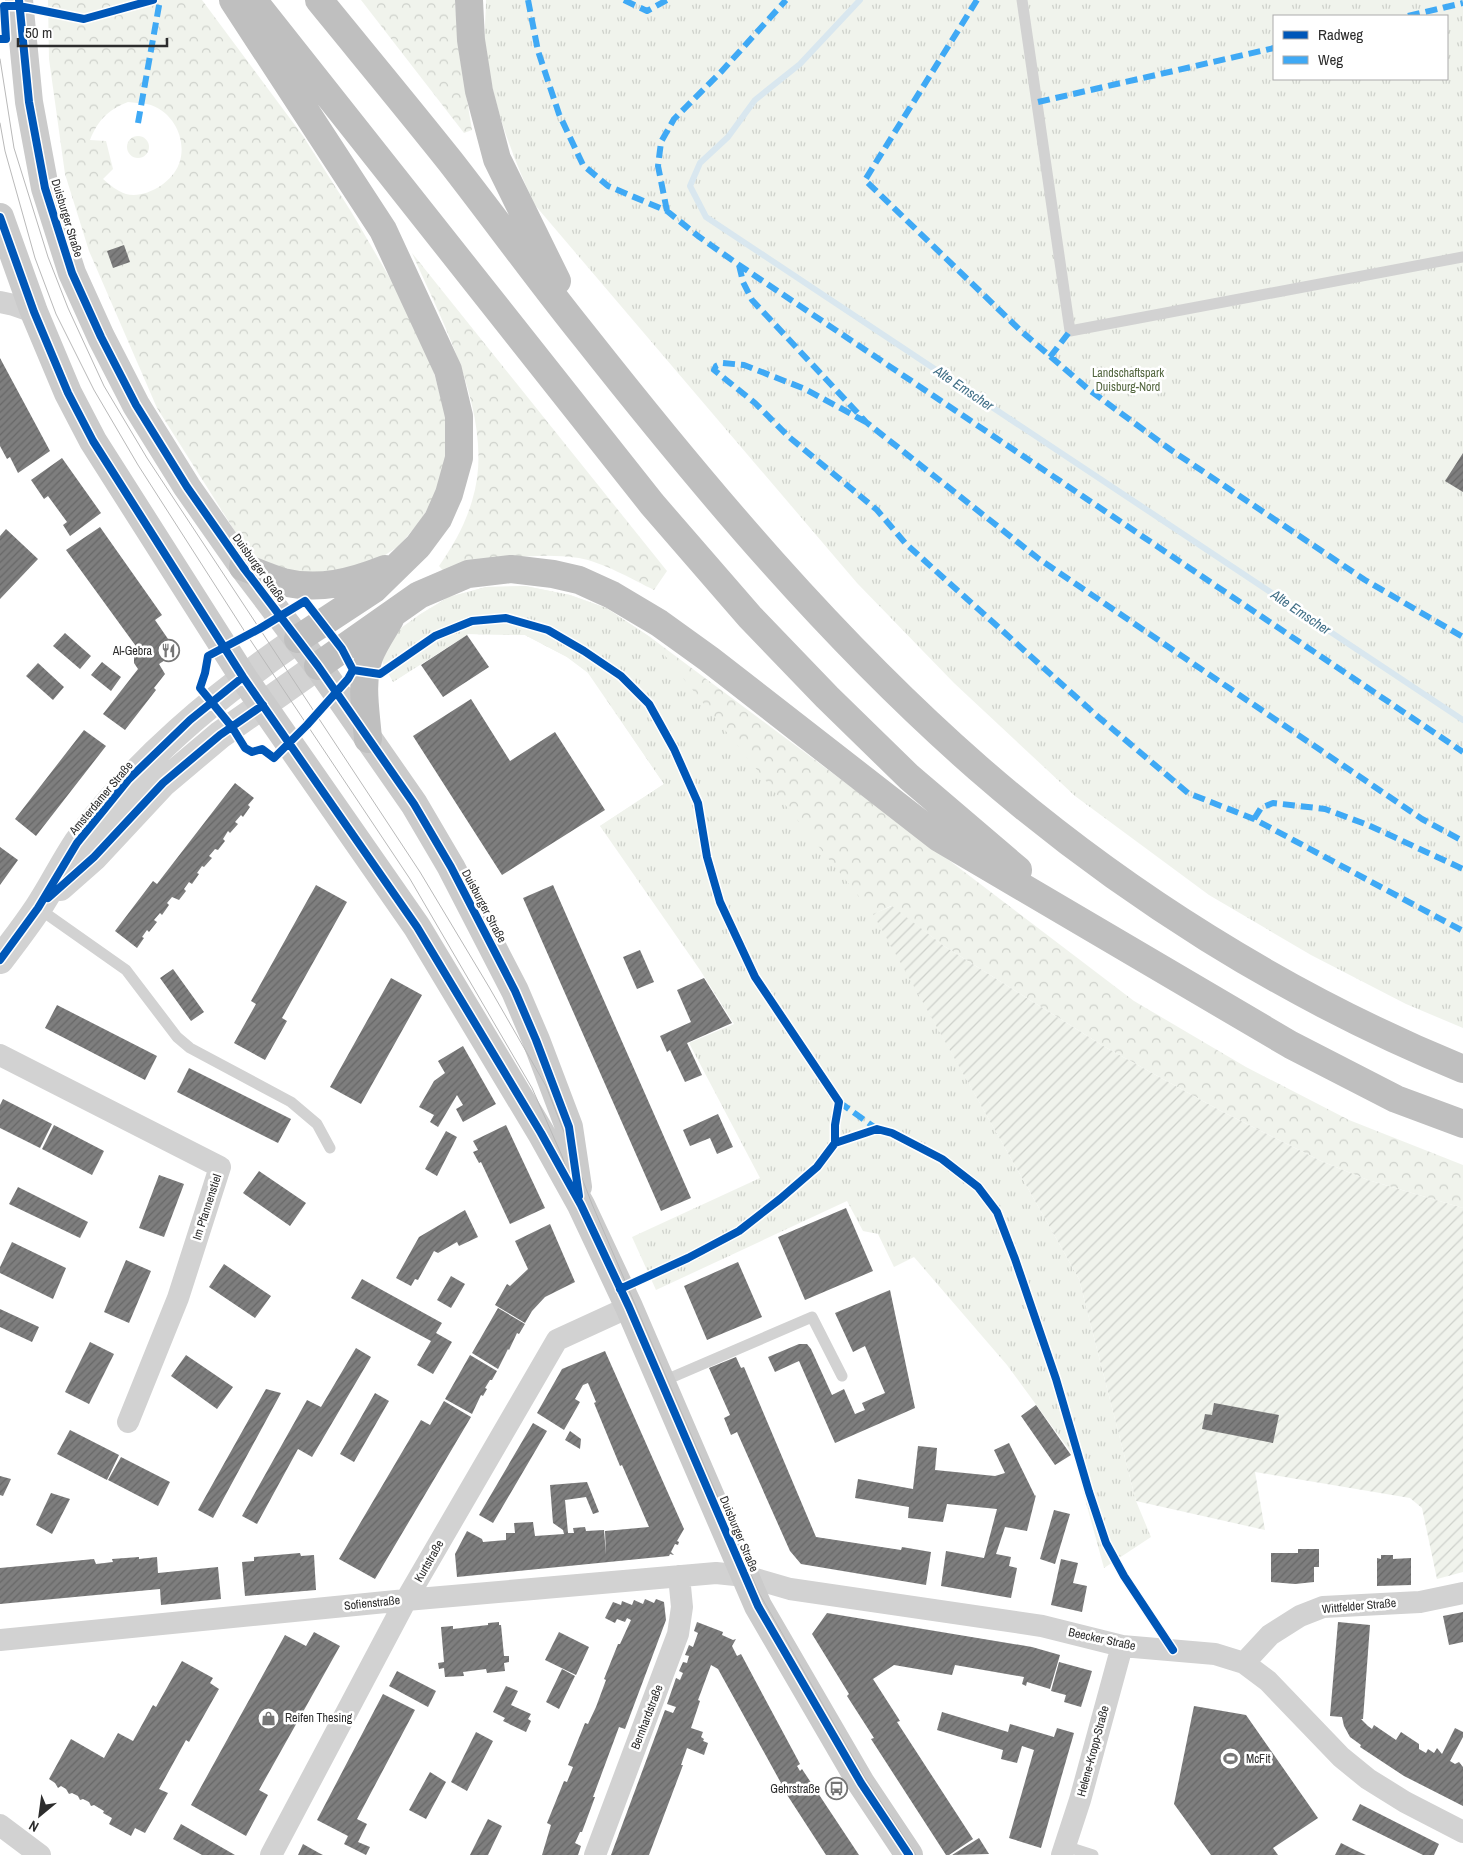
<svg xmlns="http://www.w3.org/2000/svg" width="1463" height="1855" font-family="'Archivo Narrow',sans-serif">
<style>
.forest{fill:url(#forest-crowns);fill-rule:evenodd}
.park{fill:url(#park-tufts);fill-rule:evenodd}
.garden{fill:url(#garden-furrows)}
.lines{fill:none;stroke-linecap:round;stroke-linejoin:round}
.stream{stroke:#d9e7ef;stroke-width:6}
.building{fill:url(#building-hatch)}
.service{stroke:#d2d2d2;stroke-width:11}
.minor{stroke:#d2d2d2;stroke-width:22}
.tertiary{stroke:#d2d2d2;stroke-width:28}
.secondary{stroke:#cbcbcb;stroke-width:28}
.motorway{stroke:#bfbfbf;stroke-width:28}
.tram{stroke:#b9b9b9;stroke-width:1}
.quiet{stroke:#3fa9f5;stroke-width:6;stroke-dasharray:12 6;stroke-linecap:butt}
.cycleway-casing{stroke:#fff;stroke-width:11}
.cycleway{stroke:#0057b8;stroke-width:8}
.labels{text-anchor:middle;stroke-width:5;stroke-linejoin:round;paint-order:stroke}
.street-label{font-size:12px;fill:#2d2d2d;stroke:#fff}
.park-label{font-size:12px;fill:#52653e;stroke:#fff}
.poi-label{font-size:12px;fill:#2d2d2d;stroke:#fff;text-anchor:end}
.water-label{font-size:14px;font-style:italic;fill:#427088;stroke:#fff}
</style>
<defs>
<pattern id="forest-crowns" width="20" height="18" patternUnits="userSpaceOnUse" patternTransform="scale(1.25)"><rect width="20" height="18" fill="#f0f3ec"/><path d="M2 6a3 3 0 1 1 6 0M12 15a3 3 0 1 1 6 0" fill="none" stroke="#ced1cb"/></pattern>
<pattern id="park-tufts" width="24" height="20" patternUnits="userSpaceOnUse" patternTransform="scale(1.25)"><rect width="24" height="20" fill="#f0f3ec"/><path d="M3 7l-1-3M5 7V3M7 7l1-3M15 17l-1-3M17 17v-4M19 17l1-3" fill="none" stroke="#ced1cb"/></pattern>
<pattern id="garden-furrows" width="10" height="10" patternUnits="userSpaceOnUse" patternTransform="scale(1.25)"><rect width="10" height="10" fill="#f0f3ec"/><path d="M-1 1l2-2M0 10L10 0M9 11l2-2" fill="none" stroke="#ced1cb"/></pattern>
<pattern id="building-hatch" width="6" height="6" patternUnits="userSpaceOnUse" patternTransform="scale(1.25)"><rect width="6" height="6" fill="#7e7e7e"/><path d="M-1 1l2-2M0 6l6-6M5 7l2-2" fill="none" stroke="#686868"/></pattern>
</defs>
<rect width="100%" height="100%" fill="#fff"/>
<path class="forest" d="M48 0H202L303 136 352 213 395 287 433 369 447 421V461L442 486 420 521 399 546 368 566 331 577 264 566 243 544 157 408 89 251 65 174 49 59ZM128 102C134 103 141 103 147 104 173 110 188 140 179 164 172 183 145 199 126 194 117 191 110 185 103 179L113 169 106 141 90 140C98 120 108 110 128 102Z
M361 0H455L458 45 472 130 464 133Z
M127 147a11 11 0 1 1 22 0a11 11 0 1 1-22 0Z
M412 253 667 571 654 590C632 579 602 562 579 558 529 551 492 561 446 574L439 566C453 546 465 525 472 501 497 421 444 326 412 253Z
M525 586 570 595 606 608 650 637 929 845 1134 1001 1246 1067 1349 1120 1463 1165V1208L1368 1180 1321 1161 1221 1111 1105 1047 944 946 891 906 874 914 1004 1147 600 826 664 784 588 673 567 657 525 635 468 634 393 682 419 615 449 597 486 587Z"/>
<path class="park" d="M486 0H1463V1028L1406 1004 1311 955 1209 895 1075 796 954 683 857 583 534 204C511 153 490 98 485 42 484 29 486 14 486 0ZM1274 16H1447V79H1274Z
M525 586 570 595 606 608 650 637 873 914 1079 1279 1136 1501 1151 1537 1104 1568 1073 1455 1007 1365 914 1257 894 1267 878 1234 863 1231 847 1201 656 1290 632 1237 760 1178 689 1043 734 1024 700 970 600 826 664 784 589 673 567 657 525 635 468 634 393 682 379 656 398 630 419 615 449 597 486 587Z"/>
<path class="garden" d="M892 906 944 946 1105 1047 1221 1111 1321 1161 1368 1180 1463 1208V1572L1437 1579 1422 1508 1410 1498 1255 1472 1265 1530 1136 1501 1079 1279 873 914Z"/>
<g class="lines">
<path class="stream" d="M860 0 800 64 755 100 728 137 700 163 690 186 706 217 1463 720"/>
</g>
<path class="building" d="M124 245 130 262 113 268 107 251Z
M0 358 50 451 18 473 10 457 7 459 0 446Z
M1463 453V492L1445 481Z
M62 458 101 513 70 536 63 525 67 522 48 496 44 499 31 480Z
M100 527 162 615 155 620 177 652 159 664 165 674 154 688 156 690 125 730 103 714 138 669 134 663V655L138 649 66 550Z
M6 529 38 559 0 599V536Z
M65 633 91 656 80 669 53 646Z
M467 635 489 667 443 697 421 665Z
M102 662 121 677 111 691 91 675Z
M38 663 64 687 53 700 26 676Z
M471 699 510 761 555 732 605 810 502 875 413 736Z
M84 730 106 746 36 836 15 819Z
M235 783 254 798 248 805 250 807 243 817 241 815 235 822 238 824 230 833 228 831 223 839 225 841 218 850 215 849 209 856 212 858 204 867 202 866 197 873 199 874 192 884 189 882 184 889 186 891 179 900 172 897 167 903 169 905 162 915 160 913 154 920 157 922 149 932 147 930 142 937 144 938 137 948 115 931 153 881 157 884Z
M0 847 18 860 0 885Z
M316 885 347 902 282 1018 287 1021 265 1060 234 1043 256 1004 251 1001Z
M553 885 691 1198 661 1211 523 898Z
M640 950 654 982 637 989 623 957Z
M173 969 204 1012 191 1021 160 978Z
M391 978 422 995 361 1104 330 1087Z
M704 978 732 1023 687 1043 702 1075 685 1082 670 1050 667 1052 660 1036 691 1022 677 990Z
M57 1005 157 1056 145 1080 45 1028Z
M463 1046 496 1104 463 1122 456 1109 463 1105 457 1095 438 1127 430 1122 434 1115 419 1107 434 1081 445 1073 438 1061Z
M189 1068 291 1119 278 1143 177 1092Z
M3 1099 52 1124 40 1148 0 1128V1105Z
M718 1114 733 1147 717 1154 710 1138 690 1146 683 1130Z
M54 1125 104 1151 92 1175 42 1149Z
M506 1125 545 1208 510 1224 481 1162 479 1163 473 1152 478 1150 473 1141Z
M446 1131 457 1137 437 1176 425 1169Z
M259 1171 306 1203 290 1226 243 1193Z
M159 1175 184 1184 164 1237 139 1228Z
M18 1187 88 1222 80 1238 9 1204Z
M846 1208 873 1271 805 1300 778 1237Z
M465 1210 478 1237 459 1246 457 1242 438 1253 434 1251 418 1280 415 1279 411 1286 396 1278 419 1237Z
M550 1224 575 1282 545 1297 532 1311 525 1323 495 1305 507 1284 510 1286 528 1269 515 1241Z
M12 1242 66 1268 53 1299 0 1273V1267Z
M126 1260 151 1271 129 1323 104 1312Z
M738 1262 762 1317 707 1340 684 1286Z
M224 1264 271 1296 255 1318 209 1287Z
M451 1276 465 1284 451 1308 437 1300Z
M362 1279 442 1323 436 1333 452 1342 433 1374 417 1365 431 1341 351 1298Z
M890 1290 915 1408 835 1443 799 1361 775 1372 768 1357 799 1344H807L811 1349 832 1395 844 1389 855 1414 865 1410 862 1403 885 1393 865 1346 853 1352 835 1313Z
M498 1308 525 1324 519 1334 517 1333 509 1350 508 1349 498 1369 472 1353Z
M0 1309 39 1327 32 1342 0 1327Z
M90 1342 114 1354 89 1404 65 1392Z
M356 1348 371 1357 312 1457 298 1449 257 1524 242 1516 307 1400 321 1407Z
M605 1351 684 1529 677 1541 679 1542 678 1545 675 1544 671 1552 674 1555 670 1554 669 1556 457 1577 455 1554 467 1531 482 1539 483 1542 506 1540V1533H515L514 1523 533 1522 535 1536 564 1534 563 1530 553 1523 550 1485 587 1482 599 1512 593 1514 586 1497 565 1500 568 1533H574L573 1528 585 1527 586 1531 604 1530 606 1555 605 1531 649 1527 622 1465 620 1466 594 1403 596 1402 588 1383 583 1385 575 1399 580 1402 564 1430 537 1413 562 1369Z
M186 1355 233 1387 217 1409 171 1376Z
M470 1355 497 1371 492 1380H490L485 1388 487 1389 483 1396 481 1395 472 1414 445 1399Z
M736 1357 741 1368 744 1367 816 1537 901 1550 902 1547 931 1552 926 1585 801 1564 790 1551 737 1432 731 1435 724 1418 730 1415 709 1368Z
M266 1389 281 1393 213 1518 198 1510Z
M375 1393 389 1401 354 1462 340 1454Z
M444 1401 471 1417 375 1579 339 1559 421 1420 430 1425Z
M1214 1403 1279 1415 1273 1443 1202 1429 1205 1414 1212 1415Z
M1036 1405 1071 1455 1055 1465 1021 1416Z
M533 1423 547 1431 493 1523 479 1515Z
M70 1430 119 1455 107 1480 57 1454Z
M570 1431 581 1439 580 1449 565 1440Z
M1009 1443 1035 1496 1036 1495 1027 1531 1005 1527 996 1554 1011 1557 1009 1566 1017 1568 1011 1598 941 1586 946 1551 984 1558 997 1509 947 1504 943 1522 908 1518 909 1507 855 1498 858 1479 913 1489 918 1446 937 1448 935 1470 995 1476 1005 1473 994 1450Z
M121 1457 170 1482 158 1506 108 1480Z
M0 1476 11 1479 3 1496 0 1495Z
M51 1493 70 1499 52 1534 36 1525Z
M1054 1510 1070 1514 1055 1564 1040 1559Z
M1298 1549H1319V1567H1314V1582L1295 1584 1271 1582V1553H1298Z
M300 1553 301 1556 314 1555 316 1590 245 1596 242 1562 254 1561V1557Z
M1381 1555H1393V1559L1411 1558V1585L1377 1586V1558L1381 1559Z
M139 1557V1559L157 1557 158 1573 218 1567 221 1599 161 1605 160 1589 0 1604V1568L94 1559 96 1564 113 1562 112 1559Z
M1061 1559 1078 1563 1073 1583 1087 1586 1082 1612 1051 1605Z
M645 1599 654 1603 656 1599 664 1602 666 1620 625 1729 619 1727 593 1797H595L582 1832H580L575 1843 581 1846 578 1855H542L551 1825 547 1823 564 1781 567 1782 573 1767 568 1765 585 1723 588 1724 596 1707 606 1680 604 1679 618 1644H620L631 1620 627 1618 625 1622 617 1619 615 1623 605 1618 613 1602 621 1605 622 1601 632 1605 634 1600 643 1604Z
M1463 1612V1642L1449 1645 1443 1616Z
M827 1613 1032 1647 1060 1655 1050 1689 1027 1682 1026 1686 1022 1684 1024 1677 955 1665 952 1675 894 1665 873 1679 900 1721 897 1722 973 1839 949 1855H946L871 1739 874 1738 847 1696 849 1694 812 1634Z
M499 1622V1625H501L504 1656H509V1662L504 1663 505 1671 487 1673 486 1669 463 1672 464 1676 445 1677 444 1668 439 1669 438 1663 444 1662 441 1627 453 1626V1629L488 1625V1623Z
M697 1622 723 1632 722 1635 733 1640 736 1639 732 1646 737 1656 741 1654 800 1764 797 1766 800 1771 802 1769 859 1855H826L780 1784 781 1783 718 1669 711 1665 698 1700 700 1701 691 1728 703 1732 701 1737 704 1739 703 1741 708 1743 704 1755 687 1748 681 1765H683L649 1855H611L665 1710 673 1713 676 1707 667 1704 676 1678 680 1680 683 1673 679 1671 683 1662 687 1663 689 1656 685 1655 689 1645 693 1647 698 1633 694 1631Z
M1338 1622 1370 1625 1363 1719H1361L1368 1726 1372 1729 1374 1725 1396 1740 1401 1732 1419 1744V1749L1426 1753 1428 1749 1434 1753 1437 1748 1442 1754 1455 1728 1463 1732V1737L1450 1761 1455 1764 1459 1762 1463 1767V1806L1404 1776 1360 1747 1361 1745 1350 1737 1344 1726 1342 1717 1330 1716Z
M314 1632 340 1646 259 1790 268 1795 246 1836 191 1805 285 1635 306 1646Z
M559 1632 589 1647 576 1675 545 1660Z
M182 1661 213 1678 210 1683 219 1689 189 1742 186 1740 159 1789 168 1793 145 1833 135 1828 131 1836 109 1824 112 1818 103 1813 104 1811 94 1805 91 1806 89 1802 83 1799 80 1800 78 1796 72 1793 69 1794 66 1789 61 1786 58 1788 55 1783 49 1779 71 1739 104 1758 118 1733 133 1741 153 1705 156 1707Z
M1059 1662 1092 1671 1081 1707 1064 1702 1066 1695 1051 1691Z
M562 1669 575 1676 559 1709 546 1702Z
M397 1671 436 1691 428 1707 389 1686Z
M506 1686 518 1691 511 1705 531 1714 528 1719 531 1721 526 1732 503 1721 505 1718 493 1712Z
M383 1694 415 1710 357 1819 367 1824 358 1842 370 1847 366 1855 344 1844 348 1836 317 1820Z
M1194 1706 1246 1715 1318 1818 1273 1848 1278 1855H1211L1174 1804Z
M942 1712 1008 1732 1010 1724 1054 1737 1057 1728 1074 1733 1041 1848 1009 1838 1034 1750 1022 1746 1017 1763 1001 1759 1003 1750 937 1730Z
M476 1732 493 1741 467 1791 451 1782Z
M430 1772 446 1782 426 1819 409 1810Z
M1360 1804 1439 1844 1434 1855H1423L1352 1820Z
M488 1819 502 1826 488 1855H470Z
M181 1824 235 1855H202L173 1839Z
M979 1838 989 1854 952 1855Z
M1341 1843 1357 1851 1366 1855H1335Z
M303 1844 319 1853 323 1855H298Z"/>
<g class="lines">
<path class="service" d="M1022 0 1070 331 1463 257
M38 908 126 970 177 1037 190 1048 291 1102 317 1124 330 1148
M661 1382 812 1317 842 1376
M1065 1846 1093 1855"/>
<path class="minor" d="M0 302 14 305 34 312
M0 1055 220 1167 178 1298 128 1422
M0 1640 406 1600 716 1573 745 1576 790 1589 1042 1626 1122 1646 1215 1654 1244 1663 1268 1681 1341 1757 1368 1779 1405 1802 1463 1832
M1244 1663 1270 1635 1300 1616 1323 1607 1420 1602 1463 1593
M0 1825 40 1855
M271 1855 406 1600 557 1340 629 1307
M595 1855 678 1634 682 1607 679 1576
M1062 1855 1080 1800 1122 1646"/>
<path class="tertiary" d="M60 887 94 857 163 783 220 735 318 666
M0 960C13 943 26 926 38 908 52 887 63 864 77 843 136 761 215 696 298 639"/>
<path class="secondary" d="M19 0 29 102 45 188 72 273 101 337 136 405 187 487 243 567 318 666 414 804 451 867 515 991 536 1040 569 1127 578 1187
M0 217 34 312 68 393 93 441 243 677 417 927 541 1133 581 1205 629 1307 758 1606 861 1783 909 1855"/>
<path class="motorway" d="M233 0 383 230 448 370 459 416V458L449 494 438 519 418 546 374 589 298 639
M253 0 652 504 750 617 827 697 909 777 1018 870
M319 0C363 54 407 107 450 161 496 220 539 280 586 338 706 490 832 640 978 768 1120 892 1287 997 1463 1069
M469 0 471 40 479 91 497 159 557 281
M243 567C256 572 270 578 283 582 319 591 352 582 385 569
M318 666 419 595 468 574 511 569 553 574 579 580 612 595 659 623 709 659 939 838 1291 1045 1396 1099 1463 1124
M368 739C366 711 360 684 369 657 374 644 383 631 390 619"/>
<path class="tram" d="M0 59 14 148 48 257 68 308 104 386 147 458 420 872 489 987 546 1086 592 1204 759 1593 865 1778 916 1855
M0 123 5 151 35 258 56 314 94 390 138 465 247 635 410 879 532 1088 562 1156 582 1215 641 1341 754 1603 859 1784 906 1855"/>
<path class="quiet" d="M528 0 538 51 559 114 583 165 608 186 667 211 698 236 739 265 1463 752
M624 0 647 11 667 0
M977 0 865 180 1021 331 1088 389 1171 450 1365 580 1463 637
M1408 16 1463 3
M1038 102 1274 48
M138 123 160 0
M667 211 658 166 661 142 674 119 721 72 786 0
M739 265 743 282 752 300 866 422 1039 559 1422 819 1463 841
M1050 357 1070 331
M866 422 805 389 744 365 723 363 716 366 714 370 755 403 789 437 877 510 906 544 1096 715 1188 793 1254 819 1463 931
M1254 819 1261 808 1273 803 1325 809 1368 825 1463 869
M839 1102 877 1129"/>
<defs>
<path id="cycleway" d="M19 0 29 102 45 188 72 273 101 337 136 405 187 487 243 567 318 666 414 804 451 867 515 991 536 1040 569 1127 579 1196
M0 39H6L4 6H19L84 19 153 0
M0 217 34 312 68 393 93 441 243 677 417 927 541 1133 581 1205 629 1307 758 1606 861 1783 909 1855
M353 670 342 649 305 601 259 629 208 656 205 673 200 688 232 727 245 748 252 752 262 749 274 758 307 725 348 679 353 670 380 674 435 636 472 621 506 618 548 630 584 651 621 676 649 704 674 749 698 803 707 857 720 902 755 977 839 1102 835 1125V1143L817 1167 780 1199 739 1231 688 1258 620 1289
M48 898 94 857 163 783 220 735 263 705
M0 960 38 908 77 843 128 780 190 720 243 677
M835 1143 877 1129 892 1133 942 1159 978 1187 997 1212 1015 1259 1056 1379 1089 1492 1106 1543 1124 1576 1173 1650"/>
</defs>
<use href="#cycleway" class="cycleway-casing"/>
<use href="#cycleway" class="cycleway"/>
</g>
<defs>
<symbol id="restaurant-ring" viewBox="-11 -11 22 22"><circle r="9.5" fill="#fff" stroke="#767676" stroke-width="1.5"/><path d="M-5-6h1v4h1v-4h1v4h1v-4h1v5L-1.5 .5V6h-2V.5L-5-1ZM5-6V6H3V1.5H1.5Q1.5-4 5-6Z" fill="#767676"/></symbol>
<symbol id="shop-ring" viewBox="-11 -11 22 22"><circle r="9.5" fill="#fff" stroke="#767676" stroke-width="1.5"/><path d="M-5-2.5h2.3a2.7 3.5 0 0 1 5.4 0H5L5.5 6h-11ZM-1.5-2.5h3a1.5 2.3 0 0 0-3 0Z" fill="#767676"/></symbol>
<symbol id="stadium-ring" viewBox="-11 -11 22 22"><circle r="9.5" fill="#fff" stroke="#767676" stroke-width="1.5"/><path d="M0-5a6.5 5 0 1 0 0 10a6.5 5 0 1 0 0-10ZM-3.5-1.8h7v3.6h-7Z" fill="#767676"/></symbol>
<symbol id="bus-ring" viewBox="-11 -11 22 22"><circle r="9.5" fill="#fff" stroke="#767676" stroke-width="1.5"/><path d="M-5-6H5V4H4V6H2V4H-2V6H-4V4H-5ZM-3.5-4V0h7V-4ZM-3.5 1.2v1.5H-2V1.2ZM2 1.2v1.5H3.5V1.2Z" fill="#767676"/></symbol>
</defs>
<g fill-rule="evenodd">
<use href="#restaurant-ring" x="156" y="638" width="25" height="25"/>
<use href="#shop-ring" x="256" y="1706" width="25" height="25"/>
<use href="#stadium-ring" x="1218" y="1746" width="25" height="25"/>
<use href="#bus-ring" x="824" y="1776" width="25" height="25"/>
</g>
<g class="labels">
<g class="street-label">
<text transform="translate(67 218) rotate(73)" y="4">Duisburger Straße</text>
<text transform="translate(259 568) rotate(54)" y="4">Duisburger Straße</text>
<text transform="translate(101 798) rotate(-50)" y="4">Amsterdamer Straße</text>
<text transform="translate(484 906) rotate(62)" y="4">Duisburger Straße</text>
<text transform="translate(207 1207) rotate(-72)" y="4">Im Pfannenstiel</text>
<text transform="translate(739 1534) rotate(67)" y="4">Duisburger Straße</text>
<text transform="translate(429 1561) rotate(-60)" y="4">Kurtstraße</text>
<text transform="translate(372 1603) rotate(-6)" y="4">Sofienstraße</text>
<text transform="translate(1359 1606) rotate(-5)" y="4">Wittfelder Straße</text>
<text transform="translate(1102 1639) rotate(12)" y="4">Beecker Straße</text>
<text transform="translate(647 1717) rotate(-69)" y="4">Bernhardstraße</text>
<text transform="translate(1093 1751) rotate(-75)" y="4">Helene-Kropp-Straße</text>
</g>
<g class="park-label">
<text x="1128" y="377">Landschaftspark<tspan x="1128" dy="14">Duisburg-Nord</tspan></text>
</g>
<g class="poi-label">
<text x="152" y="655">Al-Gebra</text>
<text x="285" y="1722" text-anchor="start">Reifen Thesing</text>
<text x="1246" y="1763" text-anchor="start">McFit</text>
<text x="820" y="1793">Gehrstraße</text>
</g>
<g class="water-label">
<text transform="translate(964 388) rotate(34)" y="5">Alte Emscher</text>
<text transform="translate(1301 612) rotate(34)" y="5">Alte Emscher</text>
</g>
</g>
<rect x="1273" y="15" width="175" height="65" fill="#ffffff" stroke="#ababab"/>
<rect x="1283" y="31" width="25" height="8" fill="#0057b8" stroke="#ababab"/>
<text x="1318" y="40" font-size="15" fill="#2d2d2d">Radweg</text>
<rect x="1283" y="56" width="25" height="8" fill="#3fa9f5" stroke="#ababab"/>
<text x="1318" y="65" font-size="15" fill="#2d2d2d">Weg</text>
<g transform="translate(40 1815) rotate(209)" stroke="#ffffff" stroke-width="4" paint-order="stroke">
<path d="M0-4L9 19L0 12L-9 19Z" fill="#2d2d2d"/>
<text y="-8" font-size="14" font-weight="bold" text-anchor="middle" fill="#2d2d2d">N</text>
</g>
<path d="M18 38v8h149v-8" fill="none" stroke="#2d2d2d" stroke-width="2.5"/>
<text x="25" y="38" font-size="15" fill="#2d2d2d" stroke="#ffffff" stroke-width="4" paint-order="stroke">50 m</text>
</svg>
